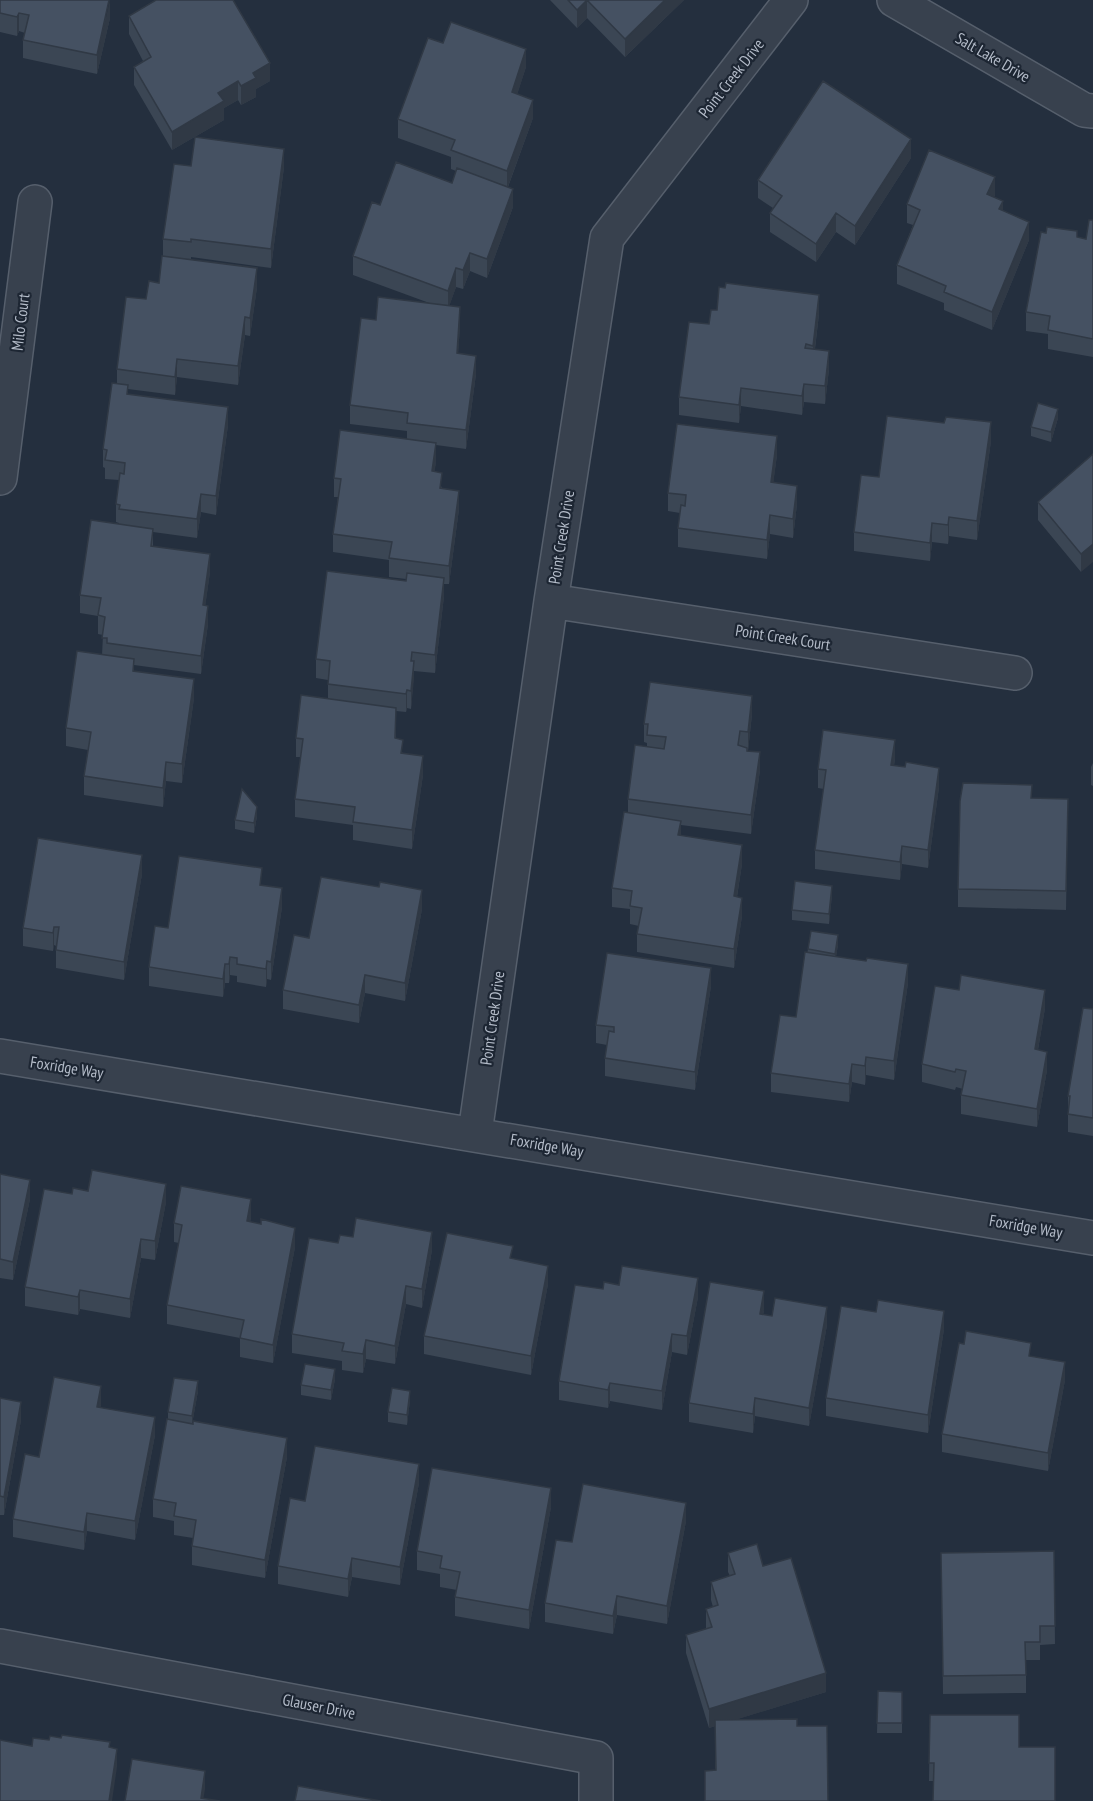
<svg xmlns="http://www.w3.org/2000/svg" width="1093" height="1801" font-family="'PT Sans Narrow',sans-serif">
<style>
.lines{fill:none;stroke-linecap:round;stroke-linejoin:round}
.minor-casing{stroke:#565f6c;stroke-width:36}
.minor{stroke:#38414e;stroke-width:33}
.wall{fill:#3b4654}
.shaded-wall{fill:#303945}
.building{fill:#455162;stroke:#303945;stroke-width:1.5}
.labels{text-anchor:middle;stroke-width:4.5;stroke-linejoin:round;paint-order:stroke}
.street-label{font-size:16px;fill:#b4bcc9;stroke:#1d2633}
</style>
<rect width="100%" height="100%" fill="#242f3e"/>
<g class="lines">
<defs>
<path id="minor" d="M894 0 1084 110 1093 111
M0 478 35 202
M551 601 1015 673
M0 1056 1093 1238
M475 1133 551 601 607 238 791 0
M0 1646 596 1758V1801"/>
</defs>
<use href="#minor" class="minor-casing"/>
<use href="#minor" class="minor"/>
</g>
<path class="wall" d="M0 0 110 18 97 74 23 58V40L25 33 19 31 17 36 0 32Z
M550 0H684L625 57 587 18 577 28Z
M129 16 270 81 256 89V97L241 105 238 100 224 108V120L172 150 134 85V67L143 61 129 34Z
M443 43 526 67 517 94 533 118 508 187 513 207 487 278 470 271 463 289 456 287 449 306 460 326 458 353 476 374 466 449 436 445V462L434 472 442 488 459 509 449 584H444V596L435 673 414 671 411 709 407 708 406 712 396 711V738L403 754 423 775 412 849 353 840V825L295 817V799L301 757H296V738L328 699V680L316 678V659L406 581V579L389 577V560L333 552V534L338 497H334V478L407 439V431L350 424V405L376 320 432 304 353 275V256L380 205 452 183 456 171 451 169V157L398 138V119Z
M911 158 855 245 836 232 816 262 770 232V213L773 208 758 198V180Z
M191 166 284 167 271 268 191 257V260L257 287 250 336 245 335 238 385 177 377 175 395 128 389V394L228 425 216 515 201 512 197 538 153 532V546L210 572 205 606 208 624 201 674 134 665V671L194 698 182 783 166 781 163 807 84 795V776L88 750 66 746V728L102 655 103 635 98 634V616L80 613V595L119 524V523L116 522V504L119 480 105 479V468L103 467V449L117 384V369L146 299 159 283 163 256V239Z
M995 195 994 197 1003 211 1029 240 992 330 944 310V303L897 284V265L913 225 907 223V204Z
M1093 220V357L1048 349V334L1026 331V312L1077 237 1086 239Z
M819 314 815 349 829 369 825 404 804 402 802 415 741 406 739 423 679 415V397L709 324Z
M1058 418 1051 442 1031 436V427Z
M944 423 991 441 977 540 949 536 948 544 932 542 930 561 854 551V532L879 477Z
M1093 454 1081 572 1038 520V502Z
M777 455 773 483 797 504 793 538 770 534 767 559 678 547V528L680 513 668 511V493Z
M752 714 748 751 760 770 751 834 681 825V836L742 864 737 897 742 916 734 968 637 952V934L639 926 630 924V909L612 907V888L628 813V799L647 746V743L644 742V724Z
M895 758 894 766 939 787 928 868 902 864 900 880 815 869V850L824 789 818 788V769Z
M1093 763V786L1091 785V767Z
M1032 798 1068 799 1066 910 958 907V889Z
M257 816 254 833 235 829V820Z
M142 874 124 980 56 968V946L54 945 53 951 23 946V928Z
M262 885 282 907 271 980 267 979 266 987 237 982V976L230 975 229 983H225L223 997 149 986V967L168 928Z
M379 887 422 909 405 1001 365 993 359 1023 283 1009V990L309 938Z
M832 895 829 924 792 920V910Z
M838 945 836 956 908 983 894 1080 866 1075 865 1085 852 1082 849 1102 771 1092V1073L796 1017 808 949Z
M711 986 695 1090 605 1076V1058L607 1045 596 1043V1025Z
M1045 1008 1038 1050 1047 1070 1037 1127 961 1114V1095L963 1089 956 1087 955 1090 922 1082V1064Z
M1093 1009V1136L1068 1132V1096Z
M0 1174 30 1199 13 1280 0 1278Z
M72 1194 166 1202 155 1260 141 1258 130 1318 80 1309 78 1315 25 1306V1287Z
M251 1217 250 1222 295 1247 273 1363 240 1357V1338L167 1324V1305L179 1243 174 1242V1223Z
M338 1243 432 1250 422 1308 406 1304 395 1364 366 1359 363 1373 342 1370V1361L292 1353V1334Z
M513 1259 548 1284 531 1375 424 1354V1336Z
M619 1285 698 1297 687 1355 672 1352 662 1410 610 1401 608 1408 559 1400V1381L603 1289Z
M764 1310 763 1315 827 1325 809 1426 755 1416 753 1433 689 1422V1403Z
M944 1329 928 1433 826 1416V1398Z
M335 1379 331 1400 301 1395V1385Z
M1065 1380 1048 1471 942 1452V1434Z
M198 1391 192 1424 287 1457 265 1578 192 1565V1546L193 1538 174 1535V1521L153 1517V1499L168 1419V1412Z
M0 1398 21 1420 4 1515H0Z
M410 1400 407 1425 388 1422V1412Z
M101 1404 100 1408 155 1435 135 1540 87 1531 84 1550 13 1537V1519L39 1457Z
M419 1483 400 1585 352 1577 348 1597 278 1584V1566L305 1501Z
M551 1507 529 1629 455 1616V1597L457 1590 440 1587V1574L417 1570V1551Z
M686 1521 667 1624 617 1615 613 1634 545 1622V1603L572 1542Z
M1054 1551 1055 1644 1040 1645V1660H1026V1693L943 1694 941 1553Z
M728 1553 763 1566 826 1692 734 1720 715 1770V1726L709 1728 686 1653V1635L706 1629V1609L713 1607 711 1600V1582L730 1576 728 1572Z
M878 1691 902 1692V1733H877Z
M930 1715H1019L933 1781H929Z"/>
<path class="shaded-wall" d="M110 0V18L97 74V55Z
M587 0V18L577 28V10Z
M665 0H684L625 57V39Z
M19 13V31L17 36V17Z
M526 49V67L512 111V92Z
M270 63V81L256 89V97L241 105V86L253 73Z
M238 81V100L224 108V120L172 150V132L218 93Z
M533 100V118L507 189V171Z
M911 139V158L855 245V226Z
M284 149V167L271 268V249Z
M995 177V195L987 212V194Z
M513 189V207L487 278V259Z
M1003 201V219L999 209Z
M836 213V232L816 262V244Z
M1029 222V240L992 330V312Z
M470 253V271L463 289V270Z
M257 268V287L250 336V318Z
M456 268V287L448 310V291Z
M819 295V314L813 364V346Z
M460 307V326L457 372V353Z
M245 317V335L238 385V366Z
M829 351V369L825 404V386Z
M476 356V374L466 449V430Z
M177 359V377L175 395V377Z
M804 384V402L802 415V396Z
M741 388V406L739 423V405Z
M228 407V425L216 515V496Z
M1058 409V418L1051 442V432Z
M991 422V441L977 540V521Z
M777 436V455L771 501V482Z
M436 443V462L432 490V471Z
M797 486V504L793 538V519Z
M459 491V509L449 584V566Z
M201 494V512L197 538V519Z
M770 515V534L767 559V540Z
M949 517V536L948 544V525Z
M932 523V542L930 561V543Z
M1093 544V562L1081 572V554Z
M210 554V572L203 623V605Z
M444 578V596L435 673V655Z
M208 606V624L201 674V656Z
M414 661V679L411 709V691Z
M194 679V698L182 783V764Z
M407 690V708L406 712V694Z
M752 696V714L748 751V732Z
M895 740V758L891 784V765Z
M760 752V770L751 834V815Z
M423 756V775L412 849V830Z
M166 762V781L163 807V788Z
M939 768V787L928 868V850Z
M257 807V816L254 833V823Z
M681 821V840L678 835Z
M742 845V864L734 915V896Z
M902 846V864L900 880V862Z
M142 855V874L124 980V962Z
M832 886V895L829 924V914Z
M282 888V907L271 980V962Z
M422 890V909L405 1001V983Z
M742 898V916L734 968V949Z
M54 927V945L53 951V933Z
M838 935V945L835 964V954Z
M230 957V975L229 983V964Z
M267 961V979L266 987V969Z
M225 964V983L223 997V979Z
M908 964V983L894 1080V1061Z
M711 968V986L695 1090V1072Z
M365 975V993L359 1023V1005Z
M1045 990V1008L1035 1067V1049Z
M1047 1052V1070L1037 1127V1109Z
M866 1057V1075L865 1085V1066Z
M852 1064V1082L849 1102V1084Z
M30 1180V1199L13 1280V1262Z
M166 1184V1202L155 1260V1241Z
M251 1199V1217L247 1240V1221Z
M295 1228V1247L273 1363V1345Z
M432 1232V1250L422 1308V1289Z
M141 1239V1258L130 1318V1299Z
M548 1266V1284L531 1375V1356Z
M698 1278V1297L687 1355V1336Z
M406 1286V1304L395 1364V1346Z
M80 1290V1309L78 1315V1297Z
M764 1291V1310L760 1332V1314Z
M827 1307V1325L809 1426V1408Z
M944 1311V1329L928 1433V1415Z
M672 1334V1352L662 1410V1391Z
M366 1340V1359L363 1373V1354Z
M1065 1362V1380L1048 1471V1453Z
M335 1369V1379L331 1400V1390Z
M198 1381V1391L192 1425V1416Z
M610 1383V1401L608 1408V1390Z
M101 1386V1404L97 1425V1407Z
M410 1391V1400L407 1425V1415Z
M755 1398V1416L753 1433V1414Z
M21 1402V1420L4 1515V1497Z
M155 1417V1435L135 1540V1521Z
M287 1438V1457L265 1578V1560Z
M419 1464V1483L400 1585V1567Z
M551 1488V1507L529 1629V1610Z
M686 1503V1521L667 1624V1606Z
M87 1513V1531L84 1550V1532Z
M352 1558V1577L348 1597V1579Z
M617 1596V1615L613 1634V1616Z
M826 1673V1692L709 1728V1709Z
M117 1749V1767L112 1801H109Z
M205 1771V1789L203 1801 201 1798Z"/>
<path class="building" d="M0 0H109L97 55 23 40 29 15 19 13 17 17 0 13Z
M156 0H233L270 63 253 73 256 78 241 86 238 81 218 93 224 101 172 132 134 67 151 57 129 16Z
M568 0H665L625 39 587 0 577 10Z
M451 22 526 49 512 92 533 100 507 171 451 150 455 140 398 119 428 38 443 43Z
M823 81 911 139 855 226 836 213 816 244 770 213 782 196 758 180Z
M195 137 284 149 271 249 191 239V242L163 239 174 164 191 166Z
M929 150 995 177 987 194 1003 201 999 209 1029 222 992 312 944 292 946 286 897 265 920 210 907 204Z
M396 162 452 183 457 168 513 189 487 259 470 253 463 270 456 268 448 291 353 256 372 202 380 205Z
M1089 220H1093V339L1048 330 1050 316 1026 312 1041 232 1046 233 1047 227 1077 231V237L1086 239Z
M162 256 257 268 250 318 245 317 238 366 177 359 175 377 117 369 126 297 146 299 149 281 159 283Z
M726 283 819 295 813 346 806 344 805 348 829 351 825 386 804 384 802 396 741 388 739 405 679 397 689 322 709 324 711 310H717L719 287 725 288Z
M378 297 460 307 457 353 476 356 466 430 407 423 408 413 350 405 361 318 376 320Z
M112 383 128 385 127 394 228 407 216 496 201 494 197 519 119 509 120 505 116 504 120 473 124 474 125 463 105 460 107 450 103 449Z
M1038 403 1058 409 1051 432 1031 427Z
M887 416 944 423 946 417 991 422 977 521 949 517 948 525 932 523 930 543 854 532 861 475 879 477Z
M677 424 777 436 771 482 797 486 793 519 770 515 767 540 678 528 681 505 685 506 686 495 668 493Z
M340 430 436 443 432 471 442 473 440 488 459 491 449 566 389 558 392 542 333 534 341 479 334 478Z
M1093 454V544L1081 554 1038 502Z
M91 520 153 529 151 546 210 554 203 605 208 606 201 656 107 643V638H102L105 617 98 615 101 598 80 595Z
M327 571 406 581 407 573 444 578 435 655 412 652 411 661H414L411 691 407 690 406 694 328 684 330 661 316 659Z
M77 651 134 659 133 671 194 679 182 764 166 762 163 788 84 776 91 732 66 728Z
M650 682 752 696 748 732 740 731 738 745 747 748V751L760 752 751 815 628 799 635 745 664 749 666 737 647 735 648 724H644Z
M301 695 396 708 395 738 403 740 401 753 423 756 412 830 353 822 355 807 295 799 303 739 296 738Z
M823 730 895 740 891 765 905 767 906 762 939 768 928 850 902 846 900 862 815 850 826 770 818 769Z
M963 783 1032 785 1031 798 1068 799 1066 891 958 889 960 801Z
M242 789 257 807 254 823 235 820Z
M624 812 681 821 678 835 742 845 734 896 742 898 734 949 637 934 642 908 630 906 632 891 612 888Z
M38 838 142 855 124 962 56 950 59 927H54L53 933 23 928Z
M179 856 262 868 260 885 282 888 271 962 267 961 266 969 237 964V958L230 957 229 964H225L223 979 149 967 155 926 168 928Z
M321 877 379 887 380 882 422 890 405 983 365 975 359 1005 283 990 294 935 309 938Z
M795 881 832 886 829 914 792 910Z
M811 931 838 935 835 954 808 949Z
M805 952 866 961 867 958 908 964 894 1061 866 1057 865 1066 852 1064 849 1084 771 1073 780 1015 796 1017Z
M607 953 711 968 695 1072 605 1058 609 1031 614 1032V1027L596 1025Z
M961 975 1045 990 1035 1049 1047 1052 1037 1109 961 1095 966 1071 956 1069 955 1072 922 1064 935 986 959 990Z
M1083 1008 1093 1009V1118L1068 1114 1070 1096H1068Z
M92 1170 166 1184 155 1241 141 1239 130 1299 80 1290 78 1297 25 1287 44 1189 72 1194 73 1188 88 1191Z
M0 1174 30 1180 13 1262 0 1259Z
M181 1186 251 1199 247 1221 261 1224V1219L295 1228 273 1345 240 1338 244 1320 167 1305 182 1225 174 1223Z
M356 1218 432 1232 422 1289 406 1286 395 1346 366 1340 363 1354 342 1351 344 1343 292 1334 309 1238 338 1243 340 1235 353 1237Z
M447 1233 513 1246 510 1258 548 1266 531 1356 424 1336Z
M622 1266 698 1278 687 1336 672 1334 662 1391 610 1383 608 1390 559 1381 575 1285 603 1289 604 1282 619 1285Z
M710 1282 764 1291 760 1314 772 1316 775 1298 827 1307 809 1408 755 1398 753 1414 689 1403Z
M878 1300 944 1311 928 1415 826 1398 841 1306 876 1312Z
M966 1331 1031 1343 1029 1356 1065 1362 1048 1453 942 1434 959 1343 964 1344Z
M305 1364 335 1369 331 1390 301 1385Z
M54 1377 101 1386 97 1407 155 1417 135 1521 87 1513 84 1532 13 1519 25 1454 39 1457Z
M174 1378 198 1381 192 1416 168 1412Z
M392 1388 410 1391 407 1415 388 1412Z
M0 1398 21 1402 4 1497 0 1496Z
M167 1419 193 1424V1421L287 1438 265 1560 192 1546 196 1520 174 1516 176 1503 153 1499Z
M315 1446 419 1464 400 1567 352 1558 348 1579 278 1566 290 1498 305 1501Z
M432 1468 551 1488 529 1610 455 1597 460 1572 440 1568 442 1556 417 1551Z
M583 1484 686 1503 667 1606 617 1596 613 1616 545 1603 556 1540 572 1542Z
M757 1544 763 1566 791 1558 826 1673 709 1709 686 1635 712 1627 706 1609 718 1605 711 1582 735 1574 728 1553Z
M1054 1551 1055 1626H1040V1642H1025L1026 1675 943 1676 941 1553Z
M878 1691 902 1692V1723H877Z
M930 1715H1019V1747H1055V1801H933L934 1763H929Z
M797 1719V1726H827L828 1801H705V1771L716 1770 715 1720Z
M62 1735 110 1742 109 1747 117 1749 109 1801H0V1740L32 1746 33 1738 49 1740 50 1736 61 1738Z
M132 1759 205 1771 201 1798 220 1801H125Z
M298 1786 381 1801H295Z"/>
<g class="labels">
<g class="street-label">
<text transform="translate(993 57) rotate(30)" y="6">Salt Lake Drive</text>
<text transform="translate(731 78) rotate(-52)" y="6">Point Creek Drive</text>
<text transform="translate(20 322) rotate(-83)" y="6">Milo Court</text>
<text transform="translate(561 537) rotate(-81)" y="6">Point Creek Drive</text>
<text transform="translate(783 637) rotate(9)" y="6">Point Creek Court</text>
<text transform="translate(492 1018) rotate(-82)" y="6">Point Creek Drive</text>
<text transform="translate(67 1067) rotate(9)" y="6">Foxridge Way</text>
<text transform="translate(547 1145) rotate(10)" y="6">Foxridge Way</text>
<text transform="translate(1026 1226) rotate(10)" y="6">Foxridge Way</text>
<text transform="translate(319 1706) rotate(11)" y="6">Glauser Drive</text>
</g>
</g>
</svg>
